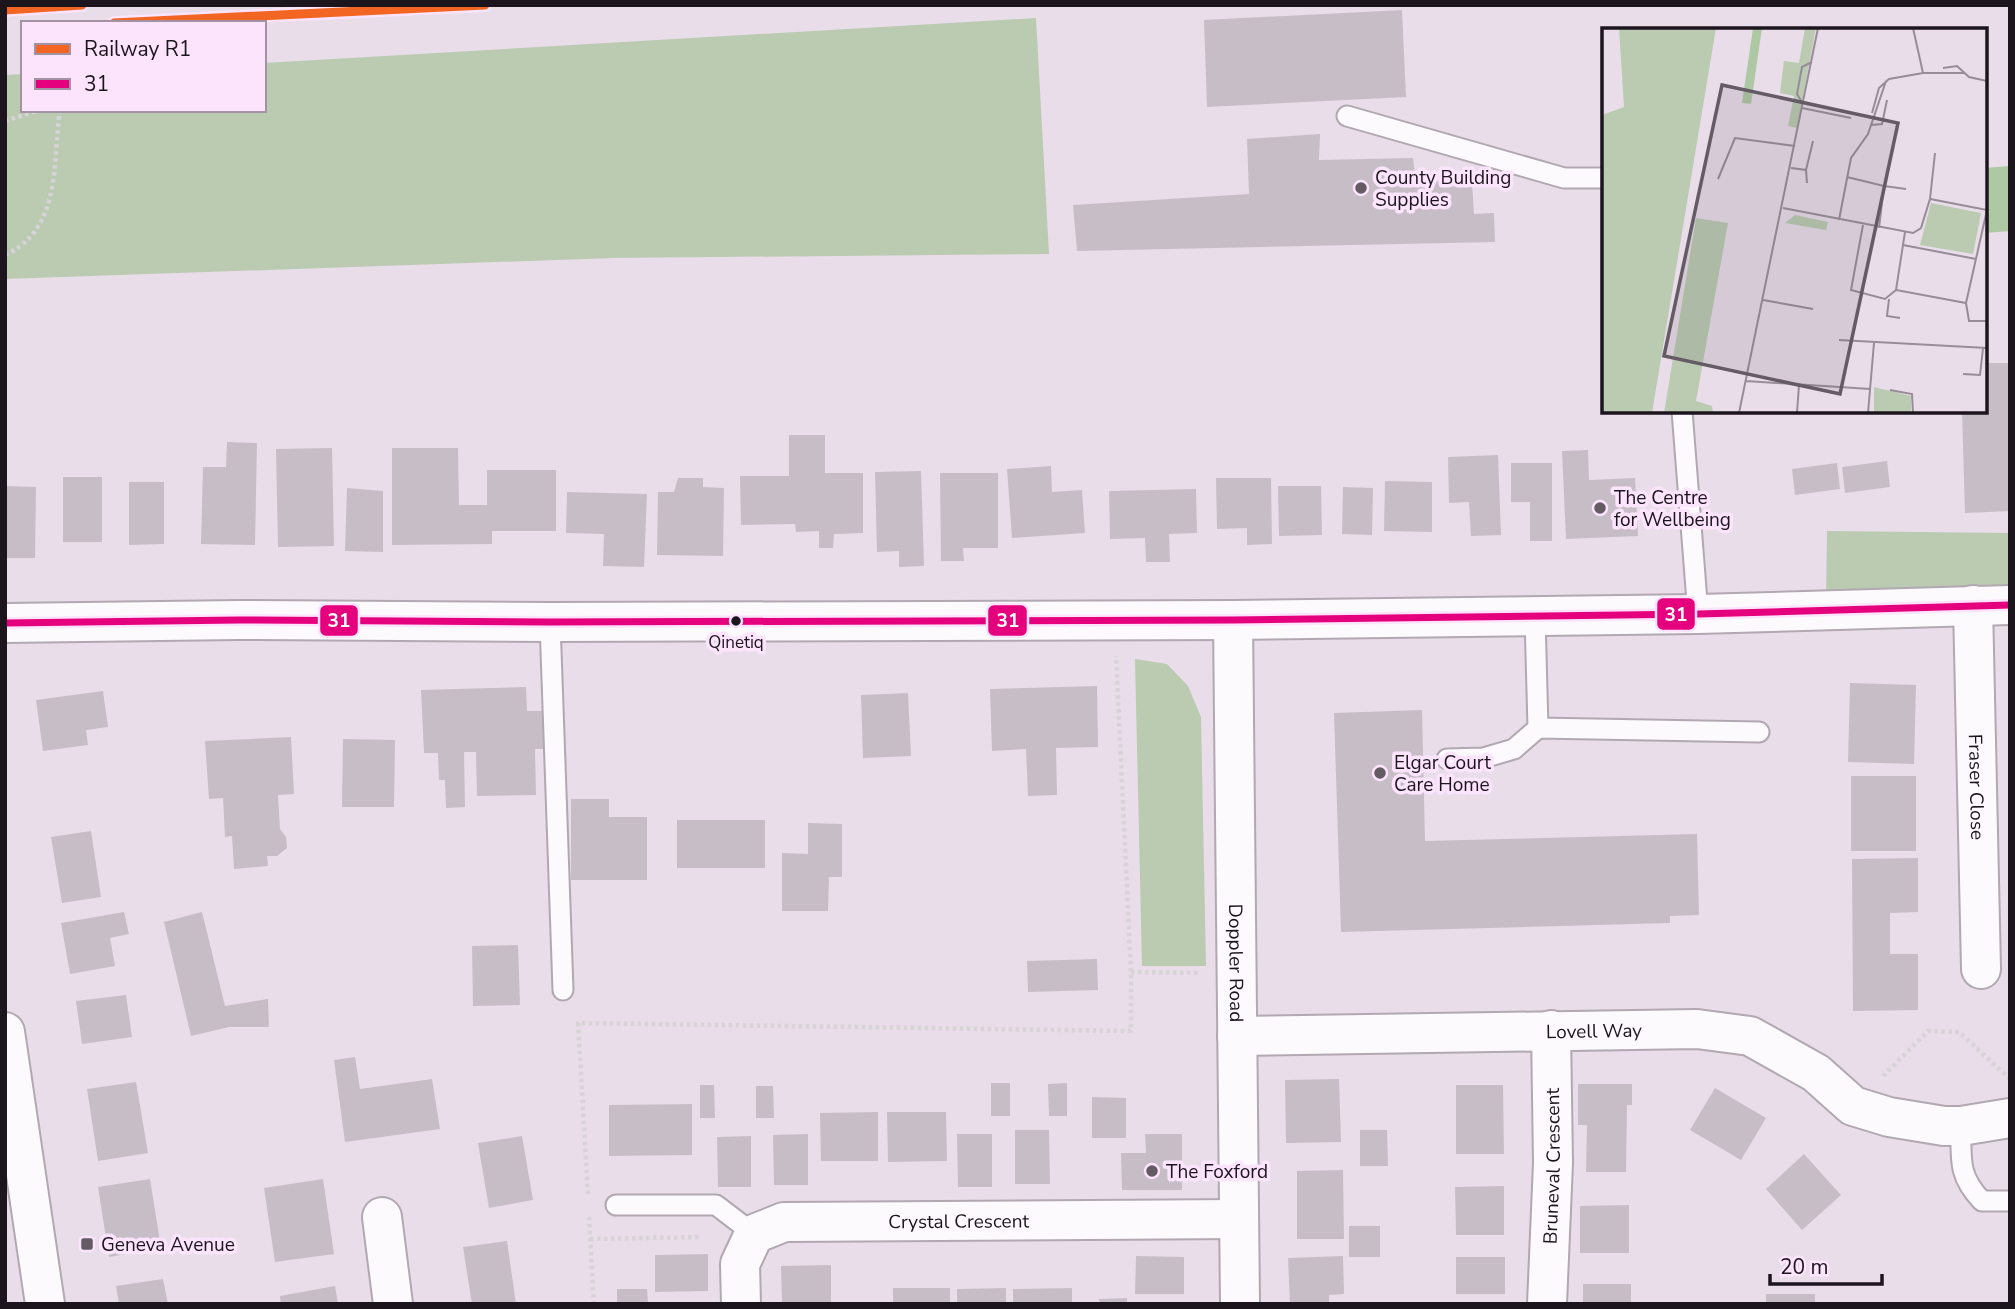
<svg xmlns="http://www.w3.org/2000/svg" width="2015" height="1309" font-family="'Nunito Sans',sans-serif">
<style>
.green{fill:#bacbb2}
.forest{fill:#afc8a4}
.building{fill:#c7bdc7}
.lines{fill:none;stroke-linecap:round;stroke-linejoin:round}
.lane-casing{stroke:#b1a8b2;stroke-width:23}
.street-casing{stroke:#b1a8b2;stroke-width:42}
.secondary-casing{stroke:#b1a8b2;stroke-width:42}
.path{stroke:#d7d3d7;stroke-width:4.5;stroke-dasharray:3.5 3.5;stroke-linecap:butt}
.lane{stroke:#fcfafc;stroke-width:19}
.street{stroke:#fcfafc;stroke-width:38}
.secondary{stroke:#fcfafc;stroke-width:38}
.bus-1-casing{stroke:#fce4fd;stroke-width:12}
.bus-1{stroke:#e5007d;stroke-width:7}
.rail-1-casing{stroke:#fce4fd;stroke-width:14}
.rail-1{stroke:#f26522;stroke-width:9}
.poi-dot{fill:#645b65;stroke:#fce4fd;stroke-width:2.5}
.bus-dot{fill:#1d151e;stroke:#fce4fd;stroke-width:2.5}
.labels{text-anchor:middle;stroke-width:7;stroke-linejoin:round;paint-order:stroke}
.bus-label{font-size:17px;fill:#1d151e;stroke:#fce4fd}
.poi-label{font-size:19px;fill:#1d151e;stroke:#fce4fd;text-anchor:start}
.street-label{font-size:19px;fill:#1d151e;stroke:#fce4fd}
.inset-road{fill:none;stroke:#978d98;stroke-width:2}
.view{fill:#645b65;fill-opacity:0.15;stroke:#645b65;stroke-width:3.5}
.inset-edge{fill:none;stroke:#1d151e;stroke-width:3.5}
.line-badge{stroke:#fce4fd;stroke-width:2.5}
.badge-label{font-size:19px;text-anchor:middle;font-weight:bold;fill:#fff}
</style>
<rect width="100%" height="100%" fill="#e9ddea"/>
<path class="green" d="M1036 18 1049 254 614 258 5 279V75L23 74V110H264V63Z
M1827 531 2010 533V594L1826 598Z
M1135 659 1167 664 1188 686 1201 717 1206 966H1142Z"/>
<path class="forest" d="M2010 166V231L1985 233V168Z"/>
<path class="building" d="M1402 10 1406 97 1207 107 1204 20Z
M1320 134 1319 160 1413 158 1416 182 1472 181 1474 214 1494 213 1495 242 1077 251 1073 205 1249 194 1247 139Z
M1985 363H2010V511L1965 513 1962 411H1985Z
M789 435H825V473H863V533L834 534 833 548H819V531L796 532 795 524 741 525 740 476H789Z
M227 442 257 443 255 545 201 544 203 467H226Z
M332 448 334 546 278 547 276 449Z
M392 448H458L459 505H487V470H556V531H492V544L392 545Z
M1588 450 1589 480 1635 478 1638 536 1566 539 1562 451Z
M1498 455 1501 535 1471 536 1469 502 1449 503 1448 457Z
M1887 461 1890 487 1845 493 1842 467Z
M1511 463H1552V541H1530V502H1511Z
M1837 463 1840 489 1795 495 1792 469Z
M1051 466 1052 492 1082 490 1085 533 1012 538 1007 469Z
M921 471 924 566 899 567V551L877 552 875 472Z
M940 473H998V548H963L964 561H941Z
M63 477H102V542H63Z
M678 478H703V487L724 488 723 556 657 555 658 492H674Z
M1216 478H1271L1272 544 1247 545V528L1217 529Z
M1385 481 1432 482V532L1384 531Z
M129 482H164V544L129 545Z
M5 486 36 487 35 558H5Z
M1278 486H1321L1322 535 1279 536Z
M1343 487 1373 488 1372 535 1342 534Z
M347 488 383 491V552L345 551Z
M1196 489 1197 533 1169 534 1170 562H1146L1145 538 1110 539 1109 491Z
M567 492 647 494 644 567 603 566 604 534 566 533Z
M1850 683 1916 685 1914 764 1848 762Z
M1097 686 1098 747 1056 748 1057 795 1028 796 1026 749 992 751 990 689Z
M526 687 527 711H543L544 749H535L536 795 477 796 476 752H464L465 807 446 808 445 780H439L438 753H424L421 690Z
M103 691 108 727 86 730 88 745 43 751 36 700Z
M908 693 911 756 863 758 861 695Z
M1422 710 1425 841 1697 834 1699 915 1670 916V923L1341 932 1334 713Z
M291 737 294 794 278 795 280 829 286 837 287 848 277 856H267L268 866 234 869 232 836 225 837 223 798 209 799 205 741Z
M343 739 395 740 394 807H342Z
M1851 776H1916V851H1851Z
M571 799H609V817H647V880H571Z
M677 820H765V868H677Z
M808 823 842 824V877H829L828 911H782V853L808 854Z
M91 831 101 897 62 903 51 837Z
M1918 858V912L1890 913V954H1918V1010L1853 1011 1852 859Z
M124 912 129 934 110 938 115 966 70 974 61 923Z
M202 912 225 1006 268 999 269 1027H229L191 1036 164 922Z
M518 945 520 1005 473 1006 472 946Z
M1097 959 1098 990 1028 992 1027 961Z
M126 995 132 1037 82 1044 76 1001Z
M355 1057 360 1089 432 1079 440 1129 345 1142 334 1060Z
M1339 1079 1341 1142 1286 1143 1285 1080Z
M136 1082 148 1153 98 1161 87 1089Z
M991 1083H1010V1116H991Z
M1067 1083V1116H1049L1048 1084Z
M1578 1084H1632V1105H1627L1626 1172H1586L1587 1125H1578Z
M700 1085H714L715 1118H700Z
M1456 1085H1503L1504 1154H1456Z
M756 1086H773L774 1118H756Z
M1715 1088 1766 1118 1741 1160 1690 1130Z
M1092 1097 1126 1098V1138H1092Z
M692 1104V1155L609 1156V1105Z
M878 1112V1161H821L820 1113Z
M887 1112H946L947 1161 888 1162Z
M1015 1130H1049L1050 1184H1015Z
M1360 1130H1387L1388 1166H1360Z
M808 1134V1185H774L773 1135Z
M957 1134H992V1187H958Z
M1145 1134H1182V1190H1122L1121 1153H1146Z
M522 1136 533 1200 489 1208 478 1143Z
M751 1136V1187H718L717 1137Z
M1804 1154 1841 1195 1802 1230 1766 1189Z
M1343 1170 1344 1239H1297V1171Z
M150 1179 161 1248 109 1257 98 1187Z
M323 1179 334 1254 275 1262 264 1188Z
M1504 1186V1235H1456L1455 1187Z
M1629 1205V1253H1580V1206Z
M1349 1226H1380V1257H1349Z
M507 1241 516 1304H472L463 1247Z
M708 1254V1291L655 1292V1255Z
M1136 1256 1184 1257V1294H1135Z
M1343 1256 1344 1294 1329 1295V1304H1290L1288 1258Z
M1456 1257H1505V1294H1456Z
M831 1265V1302H782L781 1266Z
M163 1279 168 1304H119L116 1286Z
M1583 1284H1631V1304H1583Z
M335 1286 338 1304H281L280 1296Z
M893 1288H950V1304H893Z
M1006 1288V1304H957V1289Z
M1072 1288V1304H1013V1289Z
M617 1289H647L648 1304H617Z
M1766 1294H1815V1304H1766Z
M1127 1298V1304H1100L1099 1299Z"/>
<g class="lines">
<defs>
<path id="lane" d="M1347 116 1564 178H1604
M1682 411 1698 614
M550 622 563 990
M1538 728 1759 732
M1447 759 1483 758 1514 749 1538 728 1535 617
M1961 1126C1961 1160 1958 1176 1982 1201H2010
M616 1205H716L754 1234"/>
<g id="street">
<path id="s1" d="M1973 605 1981 969"/>
<path id="s2" d="M1233 620 1240 1304"/>
<path d="M5 1032 45 1304"/>
<path id="s3" d="M1237 1036 1697 1029 1750 1036 1816 1073 1853 1106 1889 1117 1944 1126H1961L2010 1118"/>
<path d="M382 1217 393 1304"/>
<path id="s4" d="M741 1304 740 1264 754 1234 784 1222 1239 1219"/>
<path id="s5" d="M1547 1304 1553 1163 1551 1030"/>
</g>
<path id="secondary" d="M5 623 239 620 550 622 1233 620 1698 614 2010 605"/>
</defs>
<use href="#lane" class="lane-casing"/>
<use href="#street" class="street-casing"/>
<use href="#secondary" class="secondary-casing"/>
<path class="path" d="M5 121 40 110
M5 255C63 228 52 162 60 110
M1131 972 1200 973
M1883 1076 1928 1031 1959 1032 2010 1079
M588 1194 578 1023 1131 1031V972L1116 656
M589 1217 594 1304
M590 1239 701 1237"/>
<use href="#lane" class="lane"/>
<use href="#street" class="street"/>
<use href="#secondary" class="secondary"/>
<defs>
<path id="bus-1" d="M5 623 239 620 550 622 1233 620 1698 614 2010 605"/>
</defs>
<use href="#bus-1" class="bus-1-casing"/>
<use href="#bus-1" class="bus-1"/>
<defs>
<path id="rail-1" d="M5 10 82 5
M114 23 485 5"/>
</defs>
<use href="#rail-1" class="rail-1-casing"/>
<use href="#rail-1" class="rail-1"/>
</g>
<g class="poi-dot">
<circle cx="1361" cy="188" r="7"/>
<circle cx="1600" cy="508" r="7"/>
<circle cx="1380" cy="773" r="7"/>
<circle cx="1152" cy="1171" r="7"/>
<rect x="80" y="1237" width="14" height="14" rx="3.5"/>
</g>
<circle class="bus-dot" cx="736" cy="621" r="6"/>
<g class="labels">
<g class="bus-label">
<text x="736" y="648">Qinetiq</text>
</g>
<g class="poi-label">
<text x="1375" y="184">County Building<tspan x="1375" dy="22">Supplies</tspan></text>
<text x="1614" y="504">The Centre<tspan x="1614" dy="22">for Wellbeing</tspan></text>
<text x="1394" y="769">Elgar Court<tspan x="1394" dy="22">Care Home</tspan></text>
<text x="1166" y="1178">The Foxford</text>
<text x="101" y="1251">Geneva Avenue</text>
</g>
<g class="street-label">
<text dy="7" stroke="none"><textPath href="#s1" startOffset="182">Fraser Close</textPath></text>
<text dy="7" stroke="none"><textPath href="#s2" startOffset="343">Doppler Road</textPath></text>
<text dy="7" stroke="none"><textPath href="#s3" startOffset="357">Lovell Way</textPath></text>
<text dy="7" stroke="none"><textPath href="#s5" startOffset="138">Bruneval Crescent</textPath></text>
<text dy="7" stroke="none"><textPath href="#s4" startOffset="280">Crystal Crescent</textPath></text>
</g>
</g>
<g transform="translate(1602 28)">
<rect width="385" height="385" fill="#e9ddea"/>
<path d="M17 0H114L50 385H0V87L22 79ZM203 0H214L195 100 186 98 192 68 178 65 182 33 197 35ZM329 175 379 185 371 226 318 217ZM193 187 226 194 224 202 183 195ZM94 190 126 195 94 373 110 378 111 385H62ZM272 359 309 368V385L272 384Z" fill="#bacbb2"/>
<path d="M151 0H160L149 76 140 75Z" fill="#afc8a4"/>
<path class="inset-road" d="M311 0 321 45M341 40 355 38 367 49 385 53M201 76 195 66 200 39 210 34M200 80 249 90M270 85 277 60 287 51 321 45H362M269 97 280 96 285 72M189 140 204 142 205 155M204 142 211 113M245 149 282 158 277 200M116 151 133 110 193 118M282 158 304 161M328 171 333 125M181 180 311 205 319 200 328 171 385 182 364 275 294 262 303 204M237 192 249 130 266 106 284 53M261 197 249 262 283 271 294 262M301 217 374 231M287 271 285 288 298 290M161 272 211 281M364 275 367 293H385M237 312 385 320M361 346 378 347 381 320M144 353 268 361M288 362 310 366 311 385M137 385 216 0M195 385 197 357M266 385 272 315"/>
<path class="view" d="M120 57 296 95 238 366 62 328Z"/>
<rect width="385" height="385" class="inset-edge"/>
</g>
<g class="line-badge">
<rect x="1656" y="597" width="40" height="34" rx="7" fill="#e5007d"/>
<rect x="319" y="604" width="40" height="33" rx="7" fill="#e5007d"/>
<rect x="987" y="604" width="41" height="33" rx="7" fill="#e5007d"/>
</g>
<g class="badge-label">
<text x="1676" y="621">31</text>
<text x="339" y="627">31</text>
<text x="1008" y="627">31</text>
</g>
<rect width="2015" height="1309" fill="none" stroke="#1d151e" stroke-width="14"/>
<rect x="21" y="21" width="245" height="91" fill="#fce4fd" stroke="#a391a4" stroke-width="2"/>
<rect x="35" y="44" width="35" height="10" fill="#f26522" stroke="#a391a4" stroke-width="2"/>
<text x="84" y="56" font-size="21" fill="#1d151e">Railway R1</text>
<rect x="35" y="79" width="35" height="10" fill="#e5007d" stroke="#a391a4" stroke-width="2"/>
<text x="84" y="91" font-size="21" fill="#1d151e">31</text>
<path d="M1770 1274v10h112v-10" fill="none" stroke="#1d151e" stroke-width="3.5"/>
<text x="1780" y="1274" font-size="21" fill="#1d151e" stroke="#fce4fd" stroke-width="5" paint-order="stroke">20 m</text>
</svg>
